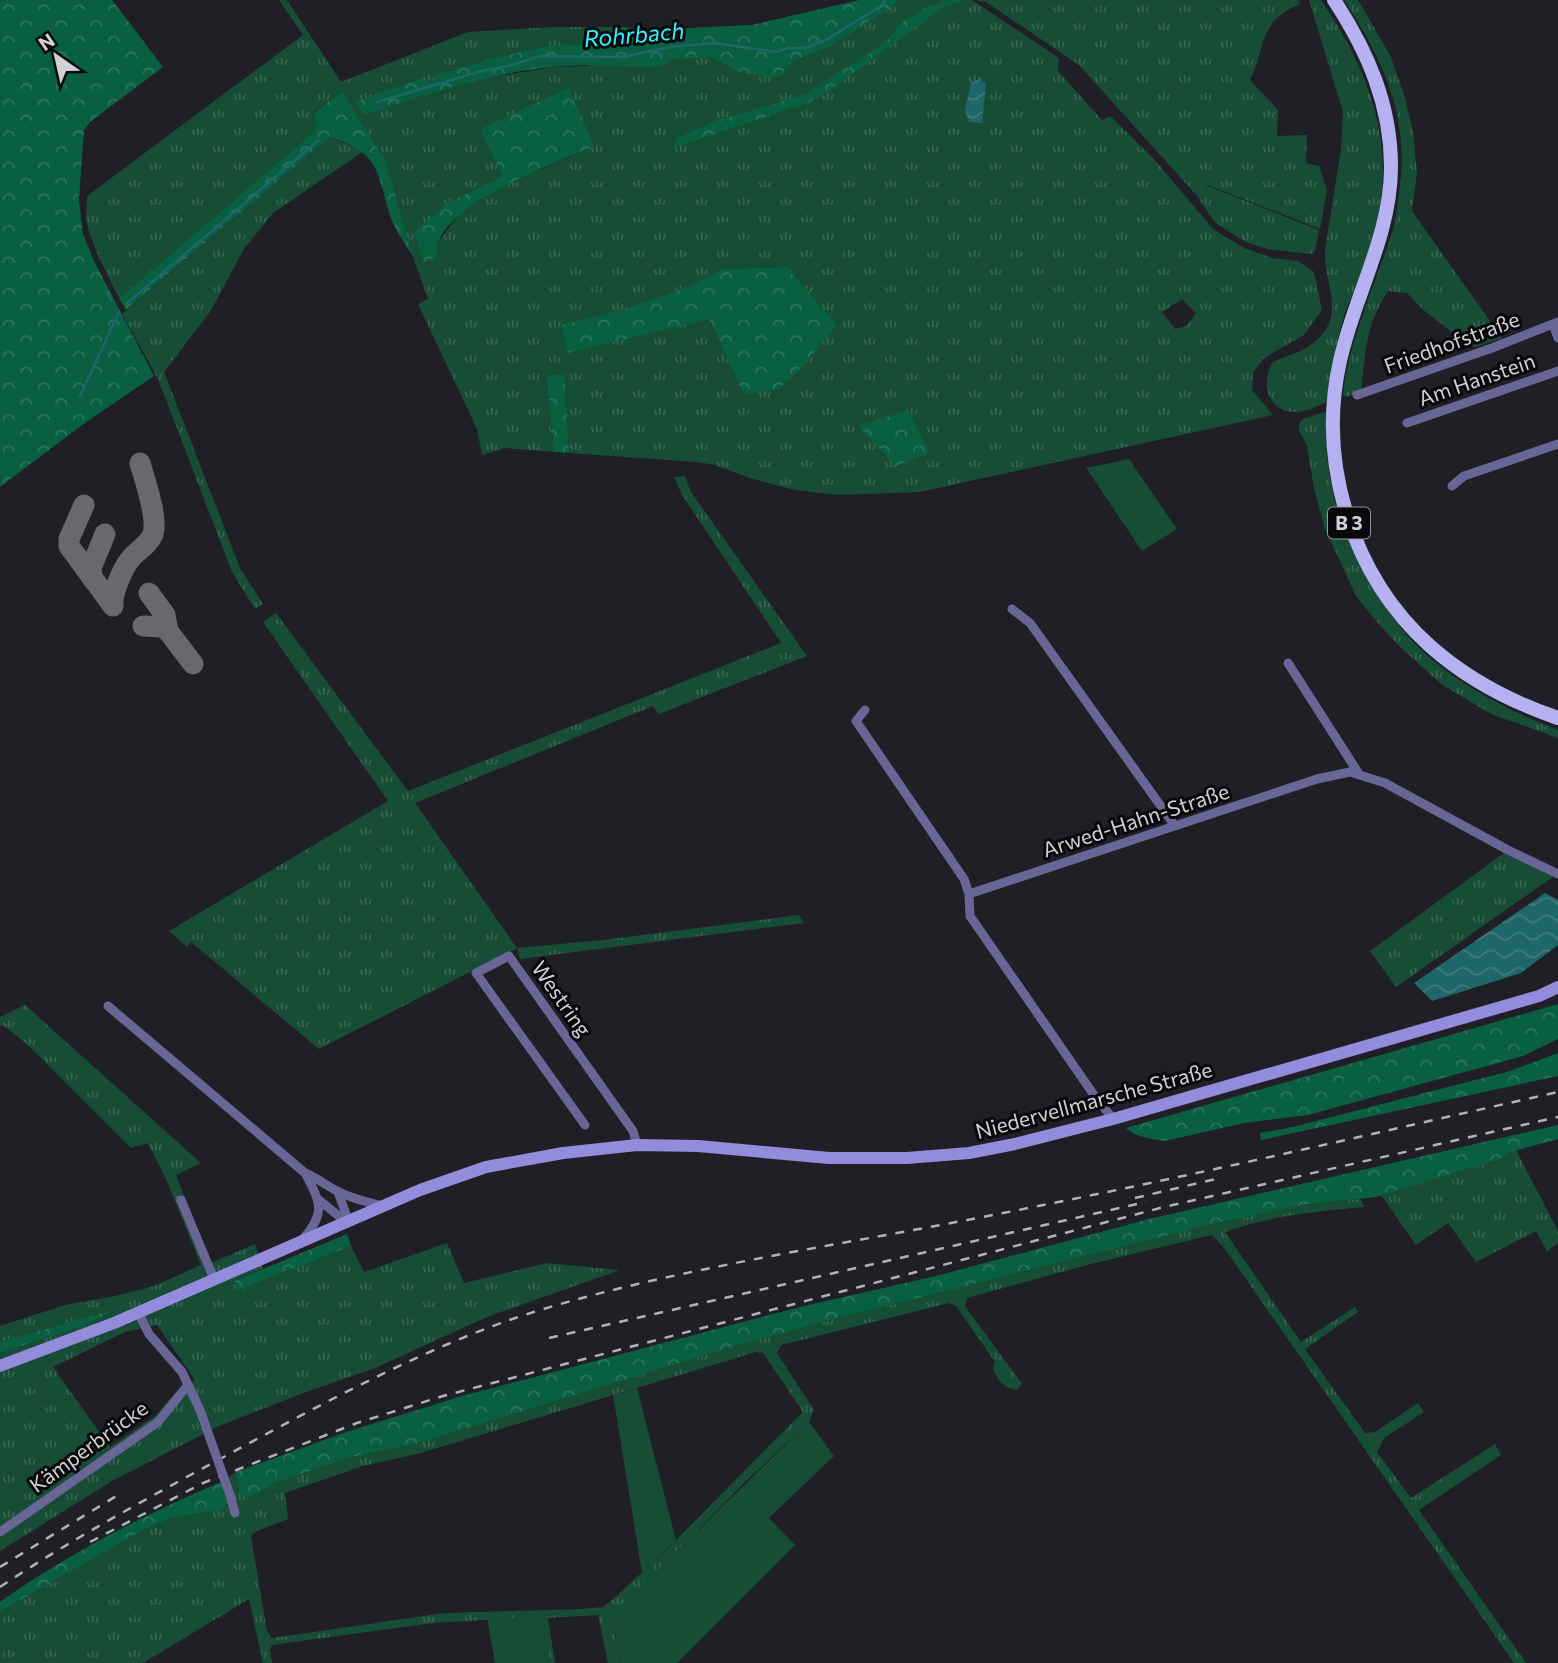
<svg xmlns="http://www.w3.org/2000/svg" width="1558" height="1663" font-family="Commissioner,sans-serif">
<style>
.grass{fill:url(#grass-tufts);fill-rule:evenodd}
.forest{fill:url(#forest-crowns)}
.green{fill:#174c36}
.water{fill:url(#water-waves)}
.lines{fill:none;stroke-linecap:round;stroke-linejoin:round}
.stream{stroke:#1e6669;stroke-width:2.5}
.taxiway{stroke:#68686e;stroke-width:21}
.minor{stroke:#6a6597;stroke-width:9}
.secondary{stroke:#948bdd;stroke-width:12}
.primary{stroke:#b6b1f0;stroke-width:14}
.rail{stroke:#b2b2b6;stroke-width:2.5;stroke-dasharray:9 9;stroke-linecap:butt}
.minor-bridge{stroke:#6a6597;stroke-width:9}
.labels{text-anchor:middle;stroke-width:6;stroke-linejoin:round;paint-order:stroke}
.shield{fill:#09090c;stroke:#969699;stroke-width:2}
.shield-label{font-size:19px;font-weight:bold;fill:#d2d2d6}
.street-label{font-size:21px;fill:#d2d2d6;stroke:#09090c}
.water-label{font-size:23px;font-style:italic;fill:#2ff6ff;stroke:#09090c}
</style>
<defs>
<pattern id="grass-tufts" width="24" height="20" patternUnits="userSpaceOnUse" patternTransform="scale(1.75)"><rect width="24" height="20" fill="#174c36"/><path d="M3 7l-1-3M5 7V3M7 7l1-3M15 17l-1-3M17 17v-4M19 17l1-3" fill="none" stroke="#386552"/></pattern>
<pattern id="forest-crowns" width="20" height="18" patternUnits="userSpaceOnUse" patternTransform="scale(1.75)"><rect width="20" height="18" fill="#086041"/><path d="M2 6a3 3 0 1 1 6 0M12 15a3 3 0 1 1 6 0" fill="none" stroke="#2b765c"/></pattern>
<pattern id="water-waves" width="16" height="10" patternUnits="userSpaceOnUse" patternTransform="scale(1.75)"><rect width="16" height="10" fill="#1e6669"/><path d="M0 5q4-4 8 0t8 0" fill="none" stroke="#3e7b7e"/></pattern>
</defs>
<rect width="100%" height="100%" fill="#1f1f25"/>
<path class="grass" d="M279 0H287L341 82 468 32 552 27H622L604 45H552L494 58 437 75 432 82 425 81 434 91 480 79 553 67 588 66 653 30 752 25 860 0H972L1059 58 1058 71 1102 120 1110 116 1153 158 1213 229 1244 248 1272 258 1298 261 1314 272 1322 310 1304 335 1264 358 1253 372 1252 390 1273 415 920 492 839 495 795 490 750 478 715 465 697 462 569 453 565 374 546 375 554 452 505 448 482 455 477 429 418 304 428 299 413 257 386 161 342 91 313 112 317 129 119 298 99 258 89 232 86 219 87 196 303 35ZM480 129 594 146 502 186 459 215 439 240 448 203 502 176ZM787 267 837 325 744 395 709 319 562 325 620 310 685 288 722 269ZM1182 299 1196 313 1186 326 1175 329 1162 312Z
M974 0H1299L1300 4C1258 22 1267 44 1250 80L1278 110 1277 136 1307 135 1306 163 1319 166 1327 190 1320 229 1208 185 1203 190 1208 186 1319 230 1315 251 1312 254 1266 249 1246 242 1215 223 1198 197 1079 65 986 2Z
M1309 0H1321C1380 87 1402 166 1364 268 1359 283 1350 298 1345 313 1336 342 1331 372 1327 402 1317 406 1306 412 1296 412 1267 412 1261 384 1272 363 1283 356 1297 354 1308 347 1350 318 1324 288 1325 250L1341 149 1343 112Z
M1344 0H1358L1390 55 1404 94 1413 131 1417 173 1412 211 1502 338 1476 347 1467 344 1421 308 1407 293 1388 291C1365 326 1366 351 1361 391L1346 397 1343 394C1350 335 1377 282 1394 226 1397 216 1397 205 1399 194 1410 118 1385 63 1344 0Z
M330 137 364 151 273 213 244 249 210 312 164 372 240 568 263 604 255 609 232 572 158 379 122 314Z
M1328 411C1315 492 1368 603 1428 656 1466 689 1512 712 1558 730V738L1491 714 1441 684 1398 645 1377 622 1356 596 1325 529 1314 488 1307 446 1299 430 1300 422 1303 419Z
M685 476 691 492 807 656 659 714 653 706 415 803 517 948 603 940 799 915 803 923 520 959 517 948 319 1049 191 942 187 947 169 931 388 801 263 622 276 613 408 791 781 643 682 495 674 477Z
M1508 850 1557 874 1396 987 1370 951Z
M25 1005 201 1163 176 1175 211 1263 255 1244 263 1268 234 1281 237 1291 351 1246 364 1272 447 1243 464 1283 547 1263 620 1270 487 1317 375 1368 306 1392 219 1426 112 1481 0 1551V1353L86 1325 113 1311 0 1342V1326L65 1305 115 1296 154 1286 201 1265 166 1179 148 1143 131 1148 29 1046 3 1025 0 1026V1017ZM157 1325 195 1380 179 1389 155 1416 110 1447 53 1367 125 1332Z
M1516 1150 1558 1231V1243L1547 1251 1536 1231 1476 1262 1448 1223 1416 1245 1381 1195 1503 1158 1507 1153Z
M1360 1199 1365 1207C1319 1211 1268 1216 1225 1232L1301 1342 1355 1307 1358 1312 1305 1349 1365 1433 1375 1432 1418 1403 1424 1412 1384 1438 1377 1452 1411 1498 1495 1444 1501 1455 1419 1510 1526 1663H1514L1225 1249 1212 1235 1091 1264 967 1298 965 1306 1022 1384 1016 1390C1003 1387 999 1381 993 1369L995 1362 956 1306 949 1303 781 1345 777 1353 814 1410 809 1422 741 1486 612 1617 621 1663H608L598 1615 548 1618 555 1663H547L537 1617 433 1623 272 1645 270 1650 272 1663H263L249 1599 143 1663H0V1612L143 1530 172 1518 222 1510 221 1482 236 1472 239 1492 275 1483 352 1457 419 1443 739 1345 835 1319 1217 1223 1303 1205ZM756 1352 763 1353 803 1412 663 1553 611 1601 603 1607 581 1609 445 1613 272 1638 267 1631 251 1536 257 1531 288 1519 285 1493 363 1466 421 1453Z"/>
<path class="forest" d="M0 0H112L163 67 90 122 84 130 79 200 83 234 94 261 154 376 82 425 0 487Z
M860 0H898L892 7 829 47 790 62 782 75 770 78 737 71 712 57 673 59 658 67C623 67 586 63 551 67 487 74 426 94 364 115L355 102 422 78 425 81 432 82 436 75 494 58 552 45H604L622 27 653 30 752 25Z
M944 0H964L944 7 833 88 808 103 672 148 677 138 716 121 806 94 886 42 900 23 930 5 940 4Z
M569 88 594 146C556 163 453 201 438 242 437 247 437 253 436 258L424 262 414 232 448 203 502 176 480 129Z
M342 91 386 161 413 257C406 244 396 232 391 218 376 172 382 154 330 137L126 310 119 298 317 129 313 113Z
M787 267 837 325 804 365 779 389 744 395 709 319 568 353 561 325 620 310 685 288 722 269Z
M565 374 569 453 554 452 546 375Z
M908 410 929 453 896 466 858 426Z
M1558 1004V1039L1523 1056 1308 1115 1244 1123 1165 1141 1147 1138 1134 1134 1126 1128Z
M1558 1053V1076L1261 1140 1260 1133 1293 1127 1510 1071Z
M1558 1125V1139L1507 1153 1503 1158 1376 1197 1303 1205 1217 1223 835 1319 739 1345 419 1443 352 1457 275 1483 246 1498 239 1492 236 1472 346 1432 462 1396 800 1307 940 1275 1149 1219Z
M347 1234 351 1246 237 1291 234 1281Z
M117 1309 86 1325 0 1353V1342Z
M221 1482 227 1503 222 1510 172 1518 143 1530 0 1612V1602C68 1554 145 1514 221 1482Z"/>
<path class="green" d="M1129 459 1177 529 1142 551 1086 468Z
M637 1388 676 1540 642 1573 613 1395Z
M809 1422 834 1456 769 1518 795 1545 677 1663H621L612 1617 619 1607Z
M538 1617 547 1663H495L487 1618Z"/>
<path class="water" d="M980 79 986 84 982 123 969 122 965 110 971 83Z
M1545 893 1558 900V945L1521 973 1432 1001 1414 983Z"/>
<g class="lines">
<path class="stream" d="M377 102 482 71 512 65 540 56 622 57 670 47 714 43 777 52 787 48H805L826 40 881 6 885 0
M106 291 111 300
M126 304 319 140
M80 396 119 312"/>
<path class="taxiway" d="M84 505 69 539V546L113 606
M92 578 91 568 105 534
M149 593 165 615 168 631 193 664
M113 606C112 592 124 564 134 555 141 548 149 544 153 534 158 517 145 481 140 463
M143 626 162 627 168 631"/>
<path class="minor" d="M1553 324 1558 338
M1357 395 1492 348 1558 322
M1407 423 1558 371
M1452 486 1464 476 1558 444
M1012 609 1030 623 1175 826
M1288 663 1359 774
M865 710 856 721 964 879 969 894
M108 1006 305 1173C317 1178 327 1186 339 1192 353 1199 368 1202 382 1206
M1113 1119 1094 1095 970 916 969 894 1317 779 1350 772 1385 783 1508 850 1558 874
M585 1125 476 973 509 956 633 1131 637 1145
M338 1192 346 1214 345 1221
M181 1200 214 1279
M319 1200 345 1221
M303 1239C326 1212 321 1203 305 1173
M138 1312 149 1334 182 1372 200 1410
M230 1495 235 1513
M0 1532 158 1422 187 1386"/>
<path class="secondary" d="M0 1366 114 1323 420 1190 486 1167 563 1153 637 1145 698 1146 829 1158H907L969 1153 1015 1144 1113 1119 1539 996 1558 987"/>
<path class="primary" d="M1334 0C1368 52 1391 105 1391 167 1391 236 1354 296 1340 361 1317 463 1352 576 1430 646 1467 679 1511 702 1558 718"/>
<path class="rail" d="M1135 1198 1220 1178
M549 1338 1146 1202
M90 1542 203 1483 357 1423 443 1396 1164 1207 1558 1117
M0 1567 118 1495
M0 1587C78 1535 161 1491 244 1446 333 1398 424 1349 521 1316 608 1288 698 1270 787 1253 874 1237 961 1222 1048 1204 1219 1170 1388 1130 1558 1092"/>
<path class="minor-bridge" d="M200 1410 230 1495"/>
</g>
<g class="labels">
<rect class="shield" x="1328" y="507.5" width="42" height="31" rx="5"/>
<g class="shield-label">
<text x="1349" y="530">B 3</text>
</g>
<g class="street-label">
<text transform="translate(1452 343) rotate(-20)" y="7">Friedhofstraße</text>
<text transform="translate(1477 380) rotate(-19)" y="7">Am Hanstein</text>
<text transform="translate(1136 821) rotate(-18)" y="7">Arwed-Hahn-Straße</text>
<text transform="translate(561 999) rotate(55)" y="7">Westring</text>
<text transform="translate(1094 1101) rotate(-15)" y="7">Niedervellmarsche Straße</text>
<text transform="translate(89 1447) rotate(-36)" y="7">Kämperbrücke</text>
</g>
<g class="water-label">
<text transform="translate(634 35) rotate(-5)" y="8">Rohrbach</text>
</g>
</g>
<g transform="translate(56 56) rotate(326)" stroke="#09090c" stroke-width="5" paint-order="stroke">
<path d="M0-5L12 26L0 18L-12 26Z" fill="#d2d2d6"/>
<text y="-10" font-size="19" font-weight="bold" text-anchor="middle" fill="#d2d2d6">N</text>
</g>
</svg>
